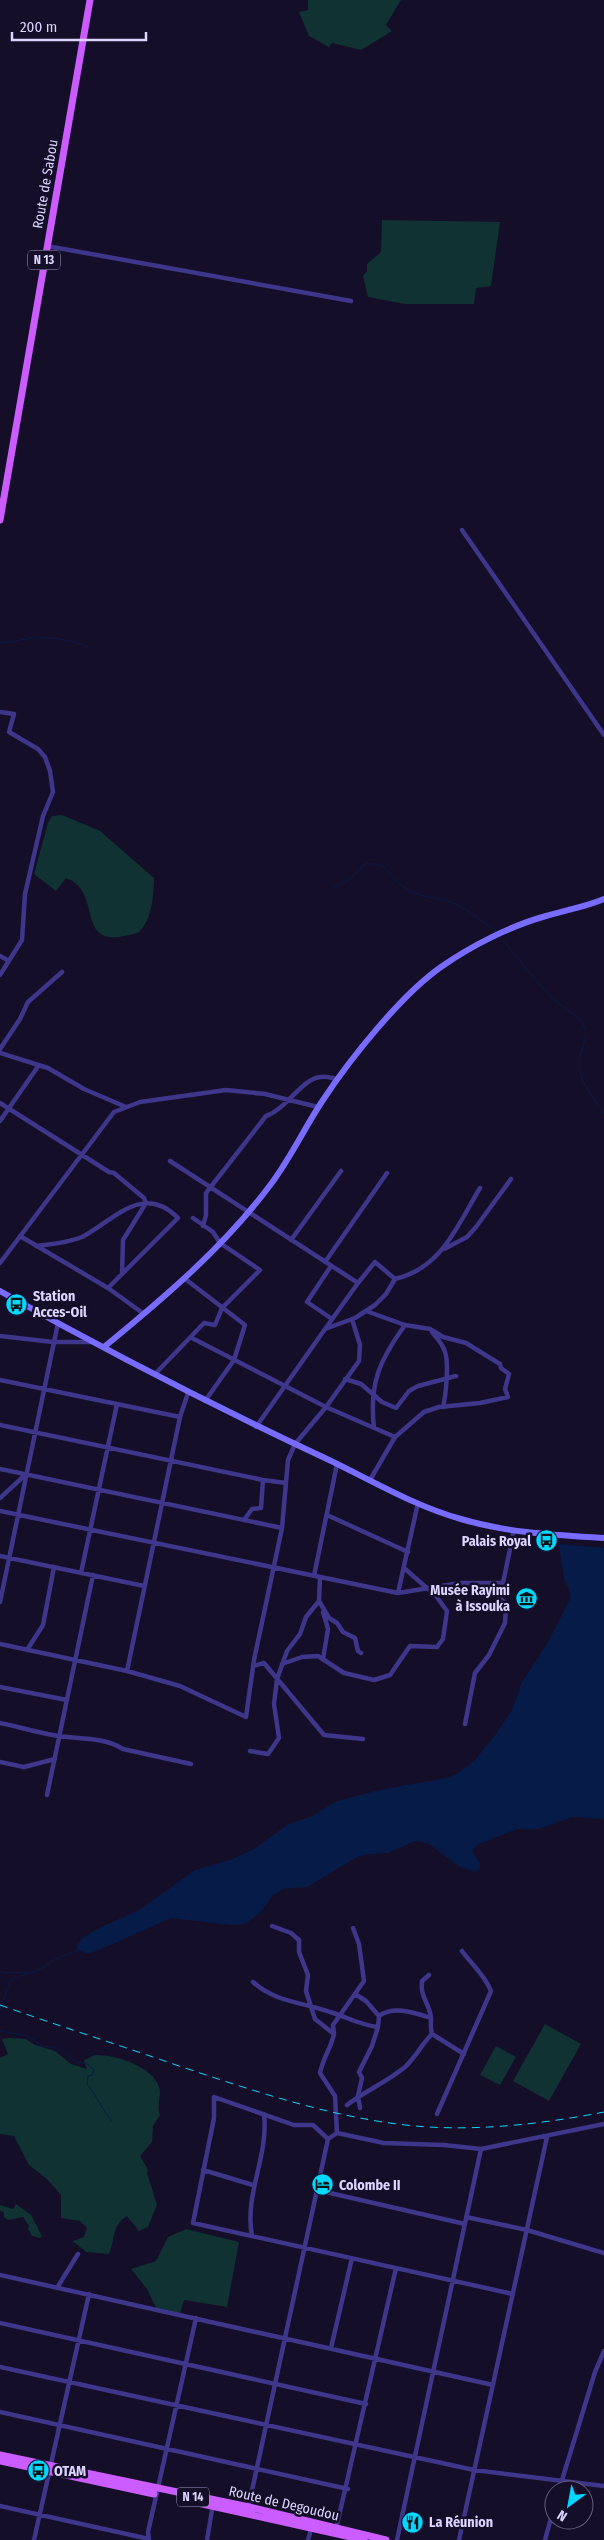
<svg xmlns="http://www.w3.org/2000/svg" width="604" height="2540" font-family="'Fira Sans Condensed',sans-serif">
<style>
.green{fill:#103233}
.water{fill:#071b48}
.lines{fill:none;stroke-linecap:round;stroke-linejoin:round}
.stream{stroke:#071b48;stroke-width:1}
.street{stroke:#3e368a;stroke-width:4.5}
.secondary{stroke:#786cff;stroke-width:6}
.primary{stroke:#cb5cff;stroke-width:7}
.rail{stroke:#01d8ff;stroke-width:1;stroke-dasharray:8 6;stroke-linecap:butt}
.labels{text-anchor:middle;stroke-width:5;stroke-linejoin:round;paint-order:stroke}
.shield{fill:#140e28;stroke:#a099be;stroke-width:1}
.shield-label{font-size:12px;font-weight:bold;fill:#dcd5ff}
.street-label{font-size:14px;fill:#dcd5ff;stroke:#140e28}
.poi-label{font-size:14px;font-weight:bold;fill:#dcd5ff;stroke:#140e28;text-anchor:start}
</style>
<rect width="100%" height="100%" fill="#140e28"/>
<path class="green" d="M308 0H401L386 25 392 31 361 50 332 43 329 47 309 36 299 12 308 10Z
M382 220 500 222 491 286 476 288 474 304H405L368 297 363 276 367 271V264L381 252Z
M62 815 100 831 154 878C154 894 152 920 139 932 70 956 106 892 66 878L56 891 34 874 48 823 52 816Z
M545 2024 581 2044 549 2101 513 2081Z
M9 2038 26 2039 35 2045 55 2051 71 2064 87 2069 84 2060C87 2059 92 2056 95 2055 114 2054 154 2067 159 2087 162 2096 156 2105 160 2115L153 2126 152 2142 140 2156 148 2170 147 2173 157 2205 148 2227 139 2231 127 2216C111 2226 116 2238 109 2254L86 2252 73 2241 84 2237 87 2228 80 2221 61 2218V2195L47 2179 29 2165 14 2136 0 2134V2058L8 2054 2 2039Z
M496 2046 516 2057 500 2085 480 2075Z
M16 2204 31 2215 42 2236 40 2238 32 2236 28 2229 29 2226 23 2217 8 2220 4 2217V2212L0 2211V2205L13 2209Z
M186 2229 239 2242 227 2307 184 2300 180 2314 157 2310 147 2289 131 2269 156 2261 168 2237Z"/>
<path class="water" d="M559 1544 604 1548V1819L572 1817 539 1829H517L477 1845 472 1851 480 1863V1869L475 1872 458 1866 429 1844 415 1841 388 1853 368 1854 357 1857 307 1887 283 1889 273 1895 260 1913 245 1924 231 1925 171 1918 99 1950 88 1954 78 1950 77 1945 84 1937 99 1928 139 1910 195 1870 230 1860 254 1849 287 1825 312 1816 337 1801 379 1790 446 1778 458 1773 474 1761 496 1734 512 1710 522 1682 547 1644 570 1599 569 1589 564 1579Z"/>
<g class="lines">
<path class="stream" d="M0 642C10 643 17 640 27 639 48 636 69 639 88 647
M334 887 349 880 365 864C388 861 389 878 405 888 422 899 440 897 456 904 469 911 486 923 497 933
M499 936C517 956 533 978 552 998 561 1007 578 1014 584 1026 590 1038 577 1053 579 1067 581 1084 595 1100 604 1114
M0 1971 4 1973 29 1972
M0 2009 10 1981 15 1978 39 1970 56 1959 78 1950
M0 2031 28 2036 44 2047C70 2045 64 2063 86 2063L94 2070 92 2075 88 2076 87 2084C97 2096 102 2110 112 2121"/>
<path class="street" d="M47 246 351 301
M462 530 604 735
M0 712 14 714 9 732 38 749 45 757 50 771 53 792 43 816 25 894 22 940 0 975
M0 956 9 961
M0 1049 20 1019 28 1002 62 972
M0 1053 48 1068 84 1089 126 1107
M0 1103 109 1172 114 1173 144 1198 146 1203 123 1240 122 1274
M0 1121 39 1065
M170 1161 358 1283
M203 1226 206 1215V1193L266 1116C287 1109 302 1078 321 1077 326 1076 332 1078 337 1079
M20 1236 108 1288 144 1314
M291 1240 341 1171
M36 1246C51 1244 68 1243 82 1237 113 1221 143 1182 178 1218L108 1288
M444 1249 467 1237 476 1227 511 1179
M325 1262 387 1173
M0 1263 114 1112 140 1102 226 1090 265 1094 318 1107
M331 1266 307 1302 332 1319
M184 1278 245 1325 234 1360 205 1401
M366 1311 405 1325 430 1329 443 1337 466 1343 500 1364 501 1368 509 1374 505 1389 508 1397 480 1403 439 1407 424 1412 395 1437 370 1480
M325 1329 358 1283 375 1262 395 1279C442 1268 457 1226 480 1188
M432 1332C437 1338 443 1344 445 1352 449 1363 446 1395 443 1407
M0 1336 53 1342H91
M192 1338 326 1407 395 1437
M155 1374 204 1323 215 1325 222 1308 260 1270 220 1243 213 1232 193 1218
M345 1379 361 1384 382 1402 396 1408 409 1391 418 1386 456 1376
M0 1380 180 1417
M0 1425 263 1480 286 1483
M256 1427 325 1329 355 1318 375 1305 386 1294 395 1279
M374 1428C369 1384 379 1361 405 1325
M0 1469 282 1528
M0 1498 25 1475
M0 1511 398 1593 460 1583H503L514 1530
M327 1515 408 1552
M244 1520 252 1509 261 1508 263 1480
M0 1556 144 1586
M81 1573 117 1404
M314 1576 337 1464
M398 1593 418 1503
M319 1601 329 1618 337 1623 343 1632 355 1638 358 1651 361 1653
M0 1602 58 1323
M323 1612 328 1629 323 1659
M0 1644 127 1671 180 1686 246 1717 254 1660 282 1528 288 1460 295 1444 326 1407 359 1361 360 1345 352 1319
M27 1650 43 1625 54 1567
M282 1664 302 1657 318 1656 344 1673 374 1680 390 1675 410 1646 437 1647 443 1639 447 1611 436 1596 404 1568
M253 1666 264 1663 324 1735 363 1739
M127 1671 180 1417 188 1393
M0 1687 67 1700
M0 1723C19 1727 39 1733 58 1736 79 1739 104 1737 123 1749L191 1764
M465 1724 475 1673 489 1655 505 1623 506 1604 499 1597 503 1583
M250 1751 268 1754 279 1738 274 1704 277 1679 287 1651 300 1634 306 1617 319 1601 320 1577
M0 1762 24 1767 55 1759
M47 1795 93 1575
M272 1926 291 1933 299 1940V1952L308 1975 306 1991 315 2019 334 2034C331 2048 323 2058 320 2073L335 2096 337 2133
M253 1982C276 2003 303 2002 330 2012 347 2017 360 2025 378 2027
M355 1994 366 2001 379 2016
M334 2034 333 2025 364 1981 359 1944 353 1928
M432 2034 464 2054
M347 2105C365 2091 387 2082 405 2067 415 2058 422 2044 432 2034 430 2027 431 2024 431 2018 430 2004 420 1998 422 1981L429 1975
M360 2108 358 2096 362 2078 359 2072 372 2046 378 2027 379 2016C394 2005 415 2013 431 2018
M437 2114 491 1991C484 1974 473 1966 462 1951
M328 2139 313 2125H294L214 2097V2118L193 2223 513 2294
M203 2170 253 2185
M317 2190 465 2224
M466 2217 527 2230 604 2253
M252 2236C244 2194 269 2156 264 2114
M0 2275 493 2385
M57 2288 78 2254
M0 2323 366 2404
M331 2348 352 2258
M0 2367 474 2470 604 2486
M0 2412 348 2489
M559 2490 595 2372 604 2351
M0 2506 149 2539
M248 2509 328 2139 337 2133 384 2143 444 2145 481 2149 604 2124
M336 2529 396 2268
M34 2540 89 2294
M149 2540 148 2532 196 2318
M207 2540 213 2504
M308 2540 312 2526
M397 2540 481 2149
M459 2540 547 2137
M545 2540 554 2507"/>
<path class="secondary" d="M0 1291C107 1351 216 1407 327 1459 371 1480 414 1506 461 1519 508 1533 556 1535 604 1538
M104 1347C164 1298 225 1246 271 1184 291 1157 305 1127 323 1100 350 1059 401 995 441 967 471 946 510 926 546 916 566 910 585 907 604 899"/>
<path class="primary" d="M0 520 90 0
M0 2455 249 2507 386 2540
M0 2461 154 2494
M189 2501 364 2540"/>
<path class="rail" d="M0 2005C59 2026 119 2045 179 2066 251 2090 321 2114 397 2124 465 2133 537 2125 604 2112"/>
</g>
<defs>
<symbol id="bus-disc" viewBox="-11 -11 22 22"><circle r="9.5" fill="#01d8ff" stroke="#140e28"/><path d="M-5-6H5V4H4V6H2V4H-2V6H-4V4H-5ZM-3.5-4V0h7V-4ZM-3.5 1.2v1.5H-2V1.2ZM2 1.2v1.5H3.5V1.2Z" fill="#111"/></symbol>
<symbol id="museum-disc" viewBox="-11 -11 22 22"><circle r="9.5" fill="#01d8ff" stroke="#140e28"/><path d="M0-6L6-3V-2H-6V-3ZM-5-1h2V3h-2ZM-1-1h2V3h-2ZM3-1h2V3H3ZM-6 4H6V6H-6Z" fill="#111"/></symbol>
<symbol id="hotel-disc" viewBox="-11 -11 22 22"><circle r="9.5" fill="#01d8ff" stroke="#140e28"/><path d="M-6-4.5h1.5V1H6V5H4.5V3h-9V5H-6ZM-4 0a1.8 1.8 0 1 1 3.6 0ZM.5 0V-2.5h3Q6-2.5 6 0Z" fill="#111"/></symbol>
<symbol id="restaurant-disc" viewBox="-11 -11 22 22"><circle r="9.5" fill="#01d8ff" stroke="#140e28"/><path d="M-5-6h1v4h1v-4h1v4h1v-4h1v5L-1.5 .5V6h-2V.5L-5-1ZM5-6V6H3V1.5H1.5Q1.5-4 5-6Z" fill="#111"/></symbol>
</defs>
<g fill-rule="evenodd">
<use href="#bus-disc" x="4" y="1292" width="25" height="25"/>
<use href="#bus-disc" x="534" y="1528" width="25" height="25"/>
<use href="#museum-disc" x="514" y="1586" width="25" height="25"/>
<use href="#hotel-disc" x="310" y="2172" width="25" height="25"/>
<use href="#bus-disc" x="26" y="2458" width="25" height="25"/>
<use href="#restaurant-disc" x="400" y="2510" width="25" height="25"/>
</g>
<g class="labels">
<g class="shield">
<rect x="28" y="250.5" width="32" height="19" rx="4"/>
<rect x="177" y="2487.5" width="32" height="19" rx="4"/>
</g>
<g class="shield-label">
<text x="44" y="264">N 13</text>
<text x="193" y="2501">N 14</text>
</g>
<g class="street-label">
<text transform="translate(45 184) rotate(-80)" y="5">Route de Sabou</text>
<text transform="translate(284 2503) rotate(13)" y="5">Route de Degoudou</text>
</g>
<g class="poi-label">
<text x="33" y="1301">Station<tspan x="33" dy="16">Acces-Oil</tspan></text>
<text x="531" y="1546" text-anchor="end">Palais Royal</text>
<text x="510" y="1595" text-anchor="end">Musée Rayimi<tspan x="510" dy="16">à Issouka</tspan></text>
<text x="339" y="2190">Colombe II</text>
<text x="54" y="2476">OTAM</text>
<text x="429" y="2527">La Réunion</text>
</g>
</g>
<g transform="translate(569 2505) rotate(212)"><circle r="24" fill="#140e28" stroke="#645e7e"/>
<path d="M0-4L9 19L0 12L-9 19Z" fill="#01d8ff"/>
<text y="-8" font-size="14" font-weight="bold" text-anchor="middle" fill="#dcd5ff">N</text>
</g>
<path d="M12 32v8h134v-8" fill="none" stroke="#dcd5ff" stroke-width="2.5"/>
<text x="20" y="32" font-size="15" fill="#dcd5ff" stroke="#140e28" stroke-width="4" paint-order="stroke">200 m</text>
</svg>
